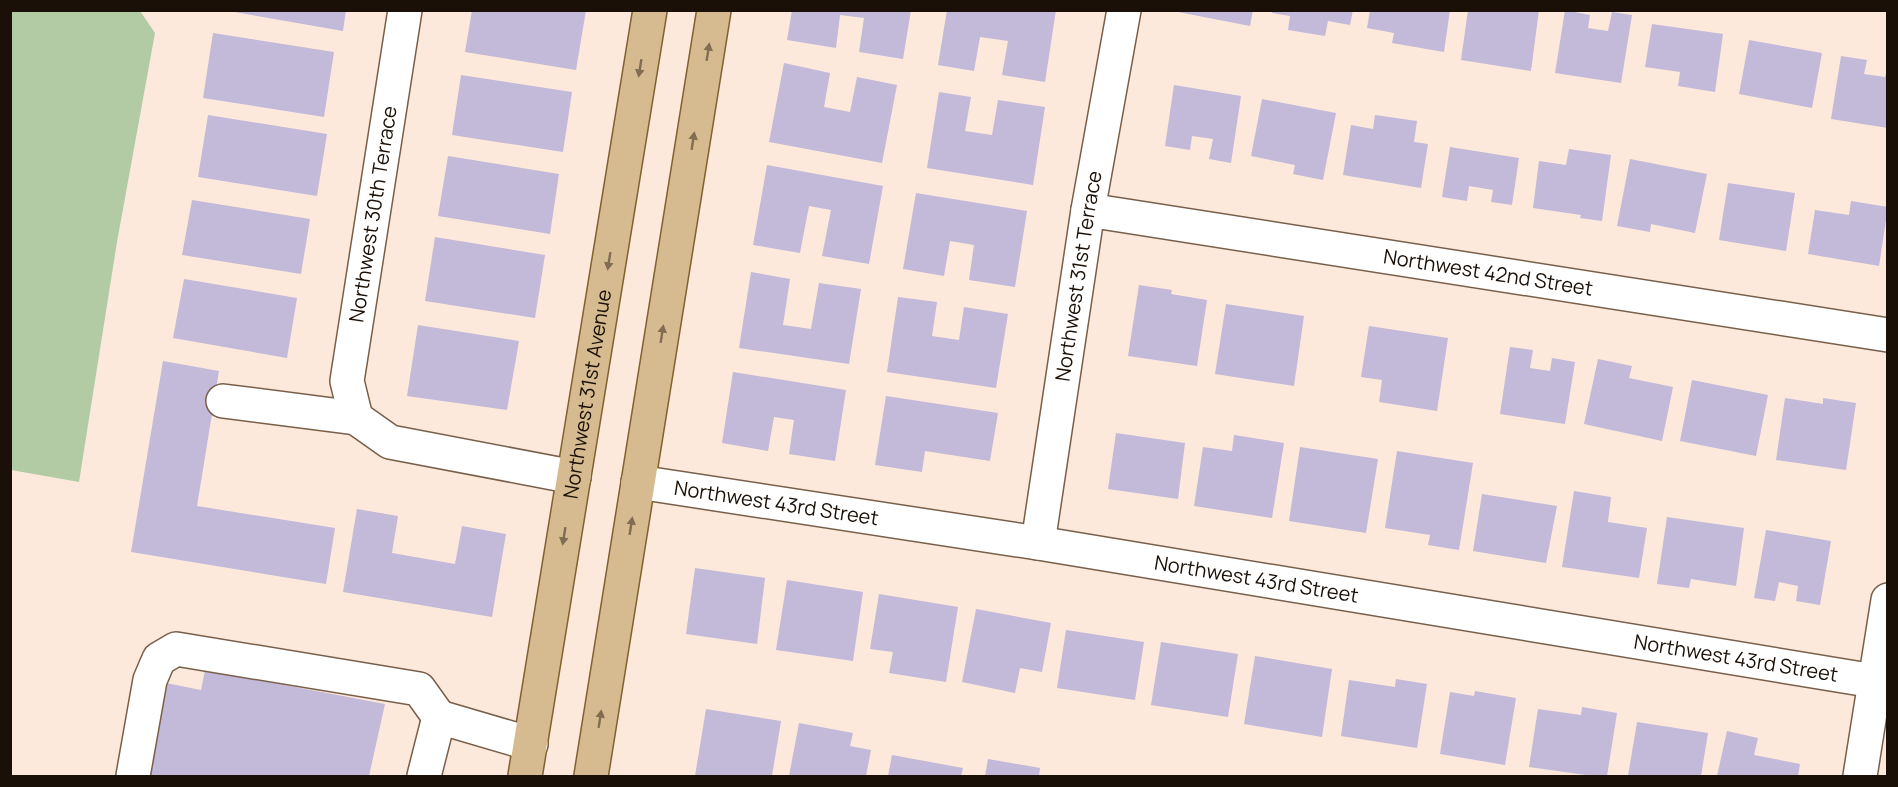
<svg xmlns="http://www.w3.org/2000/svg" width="1898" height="787" font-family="Manrope,sans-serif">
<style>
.green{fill:#b3cba4}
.building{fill:#c3b9d9}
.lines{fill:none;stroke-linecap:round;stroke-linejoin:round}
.minor-casing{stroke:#795f49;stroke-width:36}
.major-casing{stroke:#81612f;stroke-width:36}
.minor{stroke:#fff;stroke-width:33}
.major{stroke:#d5bb8f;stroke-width:33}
.oneway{fill:#816e52}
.labels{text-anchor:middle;stroke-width:4.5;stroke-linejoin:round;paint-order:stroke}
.street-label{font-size:20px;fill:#1a1007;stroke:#fff9f4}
</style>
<rect width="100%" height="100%" fill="#fce9db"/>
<path class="green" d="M10 11H140L155 33 117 242 79 482 11 470Z"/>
<path class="building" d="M223 10H346L343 31Z
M472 10H586L576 70 465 52Z
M792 10H911L903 59 859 52 864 18 840 15 836 48 787 40Z
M947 10H1056L1045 82 1002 75 1008 41 980 37 974 71 938 65Z
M1179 10H1253L1250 26 1178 12Z
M1273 10H1353L1350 25 1328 21 1325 36 1288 30 1290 16 1272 13Z
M1370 10H1450L1444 52 1392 43 1394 33 1367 28Z
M1468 10H1539L1531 71 1461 60Z
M1565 10 1590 15 1588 28 1608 31 1612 12 1632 15 1621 83 1555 73Z
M1652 24 1723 34 1715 92 1678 86 1680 72 1645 67Z
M213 33 334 52 324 117 203 98Z
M1749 40 1822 53 1812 108 1739 94Z
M1841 56 1867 60 1864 74 1885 77 1888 68V128L1831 119Z
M784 63 830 73 824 107 850 112 857 77 897 85 882 163 769 142Z
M461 75 572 92 563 152 452 135Z
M1174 85 1241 96 1231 163 1209 159 1213 139 1192 136 1190 150 1165 146Z
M939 92 971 97 965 131 992 135 998 100 1045 107 1033 185 927 168Z
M1262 99 1336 113 1323 180 1293 174 1295 165 1251 156Z
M208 115 327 134 317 196 198 177Z
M1375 115 1417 121 1414 142 1428 144 1421 188 1343 175 1351 125 1373 129Z
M1450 147 1519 158 1512 205 1491 202 1493 190 1469 186 1467 201 1442 197Z
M1569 149 1611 155 1602 221 1580 218 1581 215 1533 208 1539 161 1566 165Z
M448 156 559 174 550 234 438 216Z
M1630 159 1707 174 1695 233 1651 224 1650 232 1617 226Z
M767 165 883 186 869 264 822 256 831 210 809 206 800 253 753 245Z
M1728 183 1795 193 1786 251 1719 240Z
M916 193 1027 211 1015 287 969 280 974 245 950 241 944 276 903 269Z
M192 200 310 219 301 274 182 255Z
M1851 201 1888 207 1879 266 1808 254 1815 210 1849 215Z
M435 237 545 255 535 318 425 301Z
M751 272 790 279 783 325 811 329 819 283 861 289 849 364 739 348Z
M184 279 297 298 287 358 173 338Z
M1139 285 1172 290 1171 294 1207 300 1197 366 1128 356Z
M898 297 937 302 932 336 959 340 964 307 1008 314 996 388 887 372Z
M1226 304 1304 316 1294 386 1215 374Z
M418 325 519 341 507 410 407 396Z
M1369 326 1448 338 1437 411 1379 402 1382 380 1361 377Z
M1510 347 1533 350 1530 368 1550 371 1552 358 1575 362 1565 424 1500 414Z
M1598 359 1632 366 1629 378 1673 387 1662 441 1584 424Z
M163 361 219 371 197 506 335 528 326 584 131 552Z
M733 372 846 390 835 461 789 454 794 420 774 417 768 451 722 443Z
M1692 380 1768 395 1756 456 1680 441Z
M886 396 998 413 990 461 925 451 922 472 875 465Z
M1785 398 1823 404V398L1856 403 1846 470 1776 460Z
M1116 433 1185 443 1178 499 1108 489Z
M1234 435 1284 443 1272 518 1194 506 1203 447 1232 451Z
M1300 447 1378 459 1366 533 1289 521Z
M1397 451 1473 463 1459 550 1428 545 1430 535 1385 528Z
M1574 491 1611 497 1608 522 1647 528 1639 578 1562 567Z
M1482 494 1557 506 1546 563 1473 551Z
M357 509 398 516 392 553 455 564 462 526 506 534 492 617 343 592Z
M1667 517 1744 528 1736 586 1691 579 1689 588 1657 584Z
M1766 530 1831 541 1820 605 1796 601 1798 586 1779 582 1775 601 1754 598Z
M695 568 765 578 757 644 686 634Z
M787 580 863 592 853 661 776 650Z
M879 594 958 607 946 682 889 673 893 652 870 649Z
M976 609 1051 623 1042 672 1020 668 1015 693 962 682Z
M1066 630 1144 642 1135 700 1057 688Z
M1161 642 1238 654 1228 717 1151 705Z
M1255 656 1332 669 1322 737 1244 724Z
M205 670 385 704 369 776H144L161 682 201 690Z
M1396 679 1427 684 1417 748 1341 736 1349 680 1395 687Z
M1475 691 1516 698 1505 765 1440 754 1450 692 1474 696Z
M1582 707 1617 713 1607 776H1593L1529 767 1538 709 1581 715Z
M706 709 781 721 772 776H695Z
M1637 722 1708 733 1701 776H1628Z
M799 723 853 733 850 746 871 750 866 776H789Z
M1727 731 1758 738 1754 755 1800 764 1798 776H1717Z
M892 755 963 768 961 776H888Z
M988 759 1040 768 1039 776H985Z"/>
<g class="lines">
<defs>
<g id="minor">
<path id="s1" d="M1088 210 1888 335"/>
<path d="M223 401 356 418 390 442 574 477"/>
<path id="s2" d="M356 418 347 381 405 10"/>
<path id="s3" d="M638 482 1038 543 1874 681"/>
<path id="s4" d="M1038 543 1088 210 1124 10"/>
<path d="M133 776 150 680 159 659 176 649 419 689 439 717"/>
<path d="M424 776 439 717 531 744"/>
<path d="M1860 776 1888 600"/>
</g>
<g id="major">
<path id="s5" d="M525 776 650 10"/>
<path d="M591 776 714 10"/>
</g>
</defs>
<use href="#minor" class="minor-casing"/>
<use href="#major" class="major-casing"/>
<use href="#minor" class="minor"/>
<use href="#major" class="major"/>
</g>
<defs><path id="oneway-solid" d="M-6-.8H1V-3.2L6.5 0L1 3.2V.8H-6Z" transform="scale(1.5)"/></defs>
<g class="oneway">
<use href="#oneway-solid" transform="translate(708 52) rotate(-81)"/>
<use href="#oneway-solid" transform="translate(640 68) rotate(99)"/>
<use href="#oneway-solid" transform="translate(693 141) rotate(-81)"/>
<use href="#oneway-solid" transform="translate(609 261) rotate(99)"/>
<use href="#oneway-solid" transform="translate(662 334) rotate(-81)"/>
<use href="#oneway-solid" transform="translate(631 526) rotate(-81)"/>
<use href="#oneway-solid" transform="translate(564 536) rotate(99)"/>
<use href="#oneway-solid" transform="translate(600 719) rotate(-81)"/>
</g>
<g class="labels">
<g class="street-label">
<text dy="7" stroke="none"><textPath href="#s2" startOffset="207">Northwest 30th Terrace</textPath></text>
<text dy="7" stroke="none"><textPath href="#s1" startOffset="405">Northwest 42nd Street</textPath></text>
<text dy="7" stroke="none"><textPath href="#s4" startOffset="270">Northwest 31st Terrace</textPath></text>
<text dy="7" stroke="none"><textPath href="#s5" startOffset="387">Northwest 31st Avenue</textPath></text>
<text dy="7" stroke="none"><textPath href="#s3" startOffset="140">Northwest 43rd Street</textPath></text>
<text dy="7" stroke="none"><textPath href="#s3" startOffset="626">Northwest 43rd Street</textPath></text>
<text dy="7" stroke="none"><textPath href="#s3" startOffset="1112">Northwest 43rd Street</textPath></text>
</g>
</g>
<rect width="1898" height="787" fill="none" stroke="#1a1007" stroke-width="24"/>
</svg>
